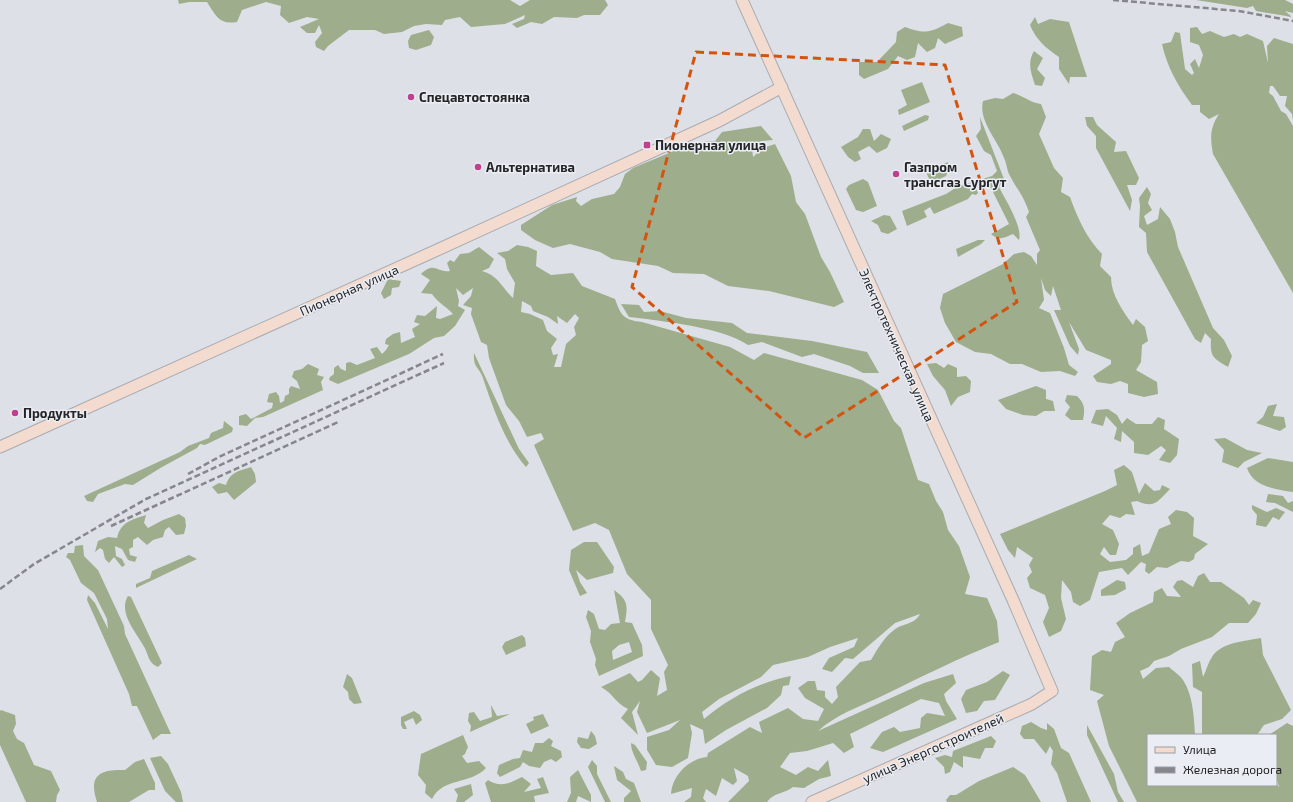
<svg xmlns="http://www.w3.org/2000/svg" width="1293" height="802" font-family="'Exo 2',sans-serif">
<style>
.forest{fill:#9ead8c;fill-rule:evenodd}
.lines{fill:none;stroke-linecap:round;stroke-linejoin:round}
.secondary-casing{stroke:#a8abb1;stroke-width:13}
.secondary{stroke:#f3dccf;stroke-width:11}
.rail{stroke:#85878c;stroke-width:2.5;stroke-dasharray:6 3;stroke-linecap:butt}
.marked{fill:none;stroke:#d4540f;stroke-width:3;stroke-dasharray:8 5;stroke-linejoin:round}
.poi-dot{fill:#be408e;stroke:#eaedf3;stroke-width:1.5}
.labels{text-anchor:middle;stroke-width:3;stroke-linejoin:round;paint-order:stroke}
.poi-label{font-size:13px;font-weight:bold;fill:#242527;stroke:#eaedf3;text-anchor:start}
.street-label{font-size:13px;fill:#242527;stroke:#eaedf3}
</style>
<rect width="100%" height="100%" fill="#dde0e6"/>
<path class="forest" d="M178 0H510L520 6 530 0H605L608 5 600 15H584L577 18 554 17 542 24 531 22 517 28 512 24 524 19 525 15 505 24 471 27 460 17 445 20 442 25 426 24 414 26 402 32 384 34 375 30H349L328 46 324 51 316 47 315 42 322 33 319 25 315 33H307L300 27 319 19 307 17 289 23 280 15 281 6 266 2 242 10 237 22C219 25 216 16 207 2H189L179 4Z
M1196 0H1285L1293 4V13L1285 11 1292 17 1256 11 1253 6 1247 8Z
M1035 17 1038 24 1050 19 1069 22 1087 77H1070L1069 84 1059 69V57C1046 48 1036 40 1030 25Z
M948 23 962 27 963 36 945 44 938 38 935 48 927 52 918 43 915 57 907 60 898 56 888 69 864 79 859 75V62H877L896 42 897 32 905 27C924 34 930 33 948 23Z
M1197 27 1202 34 1210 31 1224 37 1234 34 1240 37 1247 34 1263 41 1268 63 1267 46 1274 38 1293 44V121L1292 114 1285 106 1287 96H1280L1273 86H1270L1269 93 1273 96 1281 111 1286 114 1293 126V293L1213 154C1210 137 1210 128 1219 114L1209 119 1200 112V105H1192C1178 86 1167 67 1162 44L1171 42 1175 32 1180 33 1185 69 1192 75 1194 73 1190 64 1195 59 1199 68 1203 55 1199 45 1190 42V28Z
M429 30 434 37 431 45 416 50 409 48 408 41 411 35Z
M1034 51 1043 58 1037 69 1045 78 1042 86 1035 85C1031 73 1027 63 1034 51Z
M922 82 930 102 899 115 898 110 907 105 901 90Z
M1013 93C1024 96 1029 102 1041 104L1046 117 1039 134 1054 168 1063 178 1061 192 1070 197C1077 217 1087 239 1102 254L1100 266 1111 277C1111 295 1123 311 1133 325L1136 319 1145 327 1148 341 1142 345 1141 362 1136 370 1157 382 1158 394 1144 397 1128 393V384L1120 381 1111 384 1097 382 1093 376 1111 364V360L1086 350 1069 322 1079 349 1078 355 1070 346 1054 310H1061L1053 286 1051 296 1045 290 1041 278 1044 300 1039 308 1050 313 1064 348 1069 365 1078 372 1075 376 1060 371 1041 372 1022 364H1010L991 354 975 352 956 342 945 323 940 308 943 294 1003 264 1014 254 1024 252 1031 256 1037 265V254L1040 250 1026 217 1029 212C1023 195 1018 191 1010 176 1007 171 1007 164 1004 158 998 140 978 121 983 101L995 98 1003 99Z
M925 115 929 116 928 120 904 131 902 126Z
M980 117 1004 179 999 187C1005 199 1023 227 1019 240L1013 234C1004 238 999 241 991 234L1009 224 991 188 986 186 984 182 975 186 978 193 976 195 972 194 968 199 934 214 930 207 924 211 927 217 907 226 902 211 946 194 957 187 992 176 997 171 991 155 984 151 976 136 981 129Z
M1085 117H1093L1097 125 1116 142 1114 152 1126 151 1139 178 1136 185H1127L1132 200 1130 211 1096 148V136L1087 126Z
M761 126 773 140 761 141 752 148 753 157 763 148 775 144 791 176 796 202 805 214 821 257 830 272 844 302 834 307 769 291 728 286 704 274 673 273 658 266 612 259 600 252 570 244 553 248 535 240 521 230V225L552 205 577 197 576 201 581 206 592 199 614 194 620 187 625 174 633 168 681 148 694 150 702 142 715 141 722 132Z
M863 129H870L874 141 881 134 891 139 887 148 877 153 869 146 858 152 861 159 855 162 848 157 841 147 858 137Z
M948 162 949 169 946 176 931 183 926 172Z
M863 179 868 182 877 206 863 212 856 210 846 189 849 185Z
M1147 187 1151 194 1148 203 1152 210 1144 216 1147 225 1158 219 1160 207 1170 219 1175 232 1178 247 1213 328 1224 340 1232 356 1228 367C1213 358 1210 357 1211 339L1205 333 1201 343 1195 339 1147 252 1146 233 1139 227 1140 206 1139 198Z
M884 215 890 216 897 229 888 234 881 232 878 225 871 221Z
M978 240H985L981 244 958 257 956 249Z
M517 245 528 247 537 251 536 266 551 275 573 273 582 286 615 299C621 316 624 320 642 322L730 347 754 360 764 353 862 380 878 390 894 421 901 428 918 480 929 484 936 501 943 512 948 530 959 546 970 577 965 594 987 598 997 621 999 642C959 658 921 677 882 696 859 707 837 714 818 731L924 683 953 674 956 683 944 694 946 701 957 719 883 752 870 748 882 732 894 727 900 732 920 728 921 718 927 713 945 716 939 703 921 699 850 734 854 747 844 753 833 743 807 751 790 753 780 767 796 775 808 767 818 771 828 760 831 776 819 779 804 788 793 787C784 794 774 792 767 802H728L749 781 748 776 734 768 737 781 733 785 722 778 716 796 706 789 703 798 706 802H684L691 797 692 788 671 794C672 776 688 759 707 757L708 753 750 727 762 733 759 722 788 708 803 719 818 721 824 709 805 698 798 688 808 681H815L817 690 825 691V697L832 704 838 697 836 687 860 662 871 660C877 650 884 637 894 630 903 623 914 625 920 614L895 623 853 659 845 658 832 672 822 669 829 658 854 647 858 638 830 647 808 657 773 665 761 677 719 699 702 712 704 719C729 698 759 682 791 676L789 685 783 686 781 695 767 708 726 730 705 744 703 730 690 724 692 733 688 758 672 767 656 765 647 750V737L669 730 680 720 647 733 637 712 640 701 632 712 638 735 621 718 628 709C615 703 614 694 601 687L630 673 638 682 642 680 651 670 660 678 657 696 667 690 664 672 668 665 651 629V600L627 574 609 530 595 523 573 531 534 445 544 439 541 433 527 437 519 421 506 405 489 358 487 345 481 342 471 314 472 308 463 305 471 296 473 288 463 295 456 288 459 301 458 306 465 310 455 326 444 336 434 338 409 354 338 384 329 380 330 377 334 374V368L338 365 341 369 346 371V363L350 362 357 365 375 358 370 349 377 347 382 354 386 350 389 345 385 344 386 339 393 334 400 332 401 343 415 337 412 329 420 324 414 322 417 315 425 316 437 306 436 318 440 319 453 314C447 307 437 302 432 294L421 293 430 280 421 274C435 261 436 273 450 271L447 263 450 260 454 262 460 254 469 253 479 247 494 259 489 268 482 271C498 275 502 288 513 298L515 283 507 269 505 259 497 253 508 251ZM522 301 531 306 533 311 548 317 558 324 557 316 567 323 575 314 579 318 574 327 576 335 566 344 561 367H554L558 354 553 355 551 348 557 339 547 331 543 320 530 314 521 312Z
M388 279 401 281 399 287 392 288 391 295 384 299 381 293Z
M621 304 639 305 644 312 660 311 686 318 732 323 747 333 812 341 867 352 879 373H863L850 366 814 354 802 357 762 342 748 345C721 327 662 321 629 317Z
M474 353 519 449 529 463 526 467C505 443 493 408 483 378 479 366 473 369 474 353Z
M936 363 944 368 948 364 957 368V377L966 376 971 381 970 392 958 397 951 406 945 390 933 376 927 364Z
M308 364 319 369 317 375 324 377 321 382 323 390 263 417 255 418 247 426 239 425V416L246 414 251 419 272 408 273 403 267 402 269 394 276 392 279 396 280 403 284 401 285 396 289 394V389L291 386 300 389 297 381 292 377 294 371 302 369Z
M1036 386 1046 390V399L1053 401 1055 411H1044L1036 416 1023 415 1006 409 998 400Z
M1067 395 1077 396C1085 404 1085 409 1083 420H1071L1065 415 1070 407 1065 401Z
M1277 404 1273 416 1284 417 1286 427 1280 431 1256 423 1263 417 1268 406Z
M1108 409 1117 415 1122 424 1127 418 1136 424H1152L1158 417 1165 420 1164 429 1179 439 1177 455 1170 463 1159 460 1166 450 1161 446 1148 455 1134 453V442L1122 431 1121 442 1114 439 1117 428 1106 416 1103 426 1091 423 1096 410Z
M224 421 233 428 232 432 205 445 200 444 197 448 162 467 133 485 125 484 98 494 93 502 87 501 84 496 180 452 188 446 209 438 211 433 223 428Z
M1225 438 1247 450 1262 453 1244 462 1238 468 1222 462 1224 450 1214 439Z
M1268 458 1293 462V492C1276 489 1253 487 1247 468Z
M1124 465 1132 472 1139 494 1145 483 1154 491 1160 490 1162 485 1170 489C1158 501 1155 509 1137 501L1131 502 1135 515 1126 514 1120 518 1110 515 1102 524 1113 530 1119 544 1116 555H1110L1104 547 1100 554 1110 562 1126 560 1133 554V548L1140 544 1142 556 1149 553 1159 529 1171 524 1168 517 1176 510 1187 512 1194 518 1193 536 1208 544 1195 554 1194 559 1189 562 1181 561 1167 568 1157 567 1149 574 1145 571 1146 564 1141 562 1128 575 1122 568 1099 572 1090 600 1080 606 1073 602 1071 592 1062 580 1061 598 1066 619 1061 631 1049 637 1043 622 1049 608 1045 595 1030 588 1027 578 1032 572 1029 565 1033 558 1017 547 1015 558 1008 550 1000 534 1105 491 1117 485 1114 470Z
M251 467 255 474 256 482 234 500 227 492 218 494 212 487 219 483 226 485C230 472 239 471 251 467Z
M1268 494 1283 496 1288 503 1293 501V512L1275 503 1266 502Z
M1252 505 1267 512 1276 508 1285 512 1279 520 1273 517 1266 527 1256 525 1257 515 1252 509Z
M179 514 185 518 186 526 184 534 176 535 169 527 165 530 163 537 153 540 147 545 138 537 133 540V547L129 549 130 555 137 557 135 562 128 560 122 549 115 546 116 556 122 559 125 565 122 567 114 557 109 563 105 559 103 550 100 548 95 552 98 541 108 537 117 538C121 522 131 520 146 515L144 523 148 528 163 520Z
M584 542H597L614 567 613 573 587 580 576 570 580 582 587 593 580 596 569 570 571 550Z
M83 545 84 556 98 570 124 626 125 634 171 734H161L153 740 137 706H132L129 694 87 600 88 595 95 603 108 629 107 619 94 593 81 583 70 560 66 557 68 553H74L75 546Z
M189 555 197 559 136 588V584L150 578 152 571Z
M1204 573 1210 582H1221L1244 598 1249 605 1253 600 1261 603 1256 614 1248 623H1229L1212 637 1181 649 1169 656 1154 661 1149 667 1140 671 1143 679 1156 668 1169 667C1173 671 1180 675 1183 680 1193 695 1194 717 1195 735H1148V785L1276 784 1279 787 1276 776V735H1269L1287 723 1293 726V802H1137L1109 746 1097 701 1104 695 1090 690 1092 656 1102 650 1111 652 1115 642 1125 637 1116 623 1130 613 1153 602 1154 592 1162 588 1167 596 1181 597 1173 587 1177 581 1182 580 1193 587 1198 576Z
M1117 580 1125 582 1126 589 1115 595 1101 596V590Z
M614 590C628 600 628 605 625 622L632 623 642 645 643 656 599 676 595 665 596 659 590 642 591 631 586 617 588 610 594 614 599 629 605 630 611 624 620 623ZM629 642 632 652 613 660 612 651 619 645Z
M128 596 131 597 162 663 158 667C147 662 149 654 143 645 135 631 118 612 128 596Z
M522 635 525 638 526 646 506 655 502 647 505 642Z
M1261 638 1263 655 1291 710 1282 719 1264 725 1257 735H1202V692L1193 687 1192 664 1200 661 1203 677C1206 671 1208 663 1212 657 1221 642 1246 641 1261 638Z
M1003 671 1010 675 995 700 984 701 977 711 966 713 961 699 966 690 987 682Z
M347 674 352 678 362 703 354 704 349 699 348 692 343 687Z
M491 705 497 716 510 714 470 732 471 726 468 721 469 713 474 712 480 721 492 717Z
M1 710 15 715 16 724 13 731 17 739 24 743 34 765 51 771 60 790 57 795 56 802H26L0 745V711Z
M414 711 420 715 422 720 416 725 413 718 404 722 407 729H403L401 725V717Z
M543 714 549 726 531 734 526 724 534 720 533 717Z
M1031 722 1041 728 1047 730V723L1054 729 1061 748 1069 753 1091 802H1067L1057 773 1051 764 1053 751 1050 746 1046 754 1034 739H1024L1020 734 1022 726Z
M1087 725 1114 774 1118 792 1124 802H1118L1087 735Z
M591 731 595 736 597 744 589 749 581 748 577 742 578 737 588 739Z
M463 735 468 747 465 754 462 756 467 763 479 761 486 768C470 785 443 777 432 799L425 793 426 785 418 775 421 754Z
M991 736 996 741 993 748H985L980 759 963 756V768L954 762 950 772 945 774 944 767 935 758 945 755 952 757 953 751Z
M549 738 553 741 551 746 561 751 562 757 556 762 551 759 544 762 540 768 529 766 523 762 520 767 500 777 497 773 499 765 513 759 520 758 523 750 532 752 535 743H543Z
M631 743 635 745 647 762 646 770 641 771C638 761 631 753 631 743Z
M161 756 168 764 181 792 183 802H176L165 791 150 758Z
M144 759 155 783V790H149L129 802H97C88 775 100 769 125 770L135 762Z
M592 760 597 766V774L611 802H605L588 767Z
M614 766 623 772 626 779 634 783 641 802H624V798L631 791 617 780Z
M1013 767 1025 775 1041 802H947L946 800 950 795H956L979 781Z
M578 770 591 795V802L578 796 576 802H567L571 793 570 777Z
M522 777 531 784 524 792 541 788 537 779 543 777 549 793 534 796 535 802H491L485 783 488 780C501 788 510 783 522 777Z
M471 784 473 795 464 802H456L458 795 454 789Z"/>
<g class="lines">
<defs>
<path id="secondary" d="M742 0 1013 600 1052 691 1032 704 812 802
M0 447 435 251 719 121 782 87"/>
</defs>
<use href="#secondary" class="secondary-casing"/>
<use href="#secondary" class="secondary"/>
<path class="rail" d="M1113 0 1239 11 1293 21
M188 474 219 457 443 354
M111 526 338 422
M0 589 34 564 146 499 444 363"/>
</g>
<path class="marked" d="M696 52 945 65 1017 302 804 438 632 287Z"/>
<g class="poi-dot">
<circle cx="411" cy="97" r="4"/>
<rect x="643" y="141" width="8" height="8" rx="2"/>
<circle cx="478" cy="167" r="4"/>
<circle cx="896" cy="174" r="4"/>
<circle cx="15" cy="413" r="4"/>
</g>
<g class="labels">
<g class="poi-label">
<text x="419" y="102">Спецавтостоянка</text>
<text x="655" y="150">Пионерная улица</text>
<text x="486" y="172">Альтернатива</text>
<text x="904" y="172">Газпром<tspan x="904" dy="15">трансгаз Сургут</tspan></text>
<text x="23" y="418">Продукты</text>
</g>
<g class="street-label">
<text transform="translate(349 290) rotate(-24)" y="5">Пионерная улица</text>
<text transform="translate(897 345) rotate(66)" y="5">Электротехническая улица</text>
<text transform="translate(933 748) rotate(-24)" y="5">улица Энергостроителей</text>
</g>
</g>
<rect x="1147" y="734" width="130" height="52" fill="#eaedf3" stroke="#9b9da1"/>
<rect x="1155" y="747" width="20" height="6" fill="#f3dccf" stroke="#9b9da1"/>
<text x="1183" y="754" font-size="12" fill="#242527">Улица</text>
<rect x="1155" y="767" width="20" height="6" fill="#85878c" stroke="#9b9da1"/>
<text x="1183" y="774" font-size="12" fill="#242527">Железная дорога</text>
</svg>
